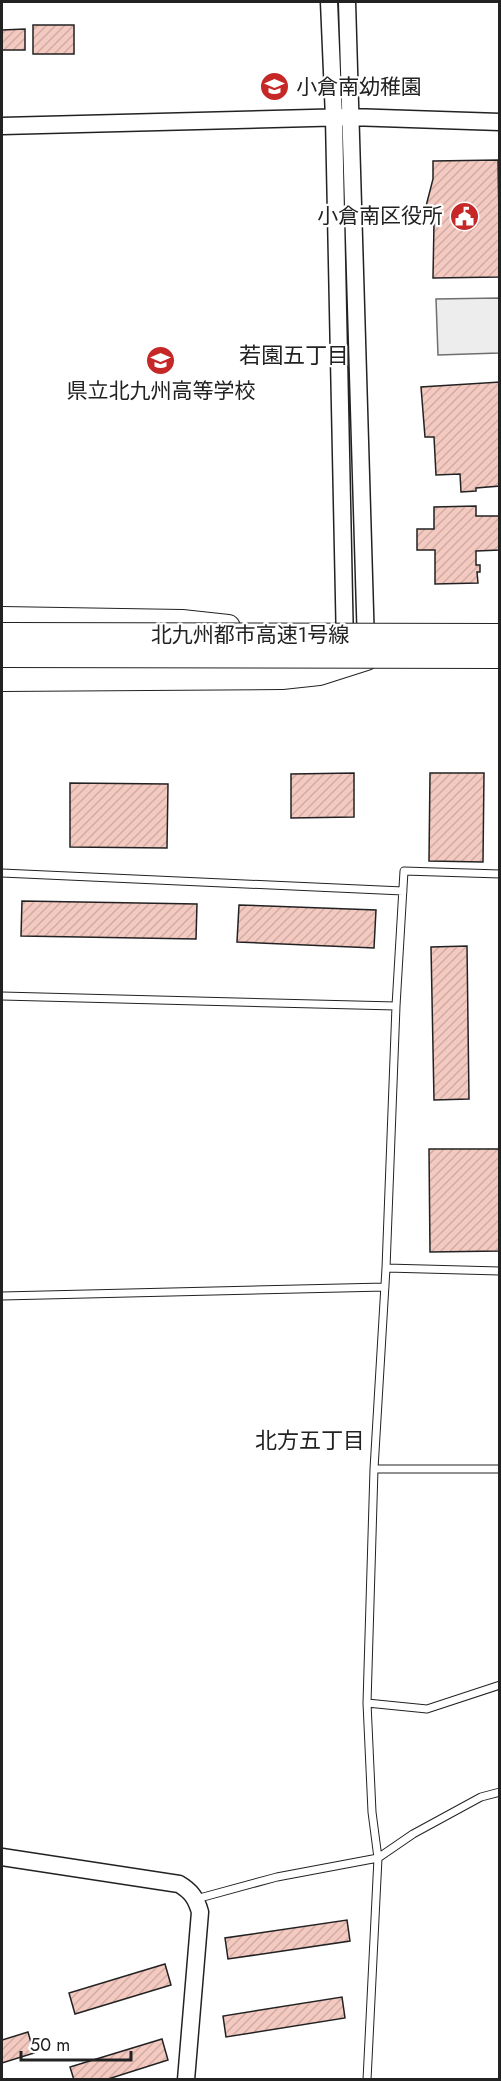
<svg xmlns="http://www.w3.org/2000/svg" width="501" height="2081" font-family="Jost,'Noto Sans JP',sans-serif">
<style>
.parking{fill:#ededed;stroke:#6f6f6f;stroke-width:1.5}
.building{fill:url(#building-hatch);stroke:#222;stroke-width:1.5}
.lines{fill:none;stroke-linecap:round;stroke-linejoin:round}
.service-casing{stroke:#222;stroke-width:9}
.tertiary-casing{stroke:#222;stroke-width:19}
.motorway-casing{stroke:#222;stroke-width:26}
.service{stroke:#fff;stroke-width:7}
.tertiary{stroke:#fff;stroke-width:16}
.motorway{stroke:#fff;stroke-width:24}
.motorway-bridge-casing{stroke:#222;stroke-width:26;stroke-linecap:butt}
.motorway-bridge{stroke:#fff;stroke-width:24}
.labels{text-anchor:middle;stroke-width:4.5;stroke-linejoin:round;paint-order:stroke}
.poi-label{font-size:21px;fill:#222;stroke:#fff;text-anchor:start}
.street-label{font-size:21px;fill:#222;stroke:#fff}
.neighbourhood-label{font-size:22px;fill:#222;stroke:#fff}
</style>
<defs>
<pattern id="building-hatch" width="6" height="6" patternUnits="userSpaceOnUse" patternTransform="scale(1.5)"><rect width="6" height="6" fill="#f3c9c0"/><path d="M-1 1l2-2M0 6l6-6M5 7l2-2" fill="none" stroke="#d0aca5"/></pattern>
</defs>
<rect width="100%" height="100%" fill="#fff"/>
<path class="parking" d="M499 298V353L438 355 436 299Z"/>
<path class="building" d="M33 25H74V54H33Z
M25 29V50H2V30Z
M498 160 500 277 433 278 434 222 425 210 433 179V161Z
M500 382V486L476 488V491L461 492 460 474 436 475 434 437H425L421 387Z
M476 506V516H500V550L476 551V565H480V572H477L478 583 435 584V550H417V529H434V507Z
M354 773V817L291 818V774Z
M430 773H484L483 862 429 861Z
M70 783 168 784 167 848 70 847Z
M22 901 197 904 196 939 21 936Z
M239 905 376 910 374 948 237 942Z
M467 946 469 1099 434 1100 431 947Z
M429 1149H500V1251L430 1252Z
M347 1920 350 1941 228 1959 225 1938Z
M165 1964 171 1985 75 2014 69 1993Z
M342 1997 345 2018 226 2037 223 2016Z
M28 2032 34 2053 2 2063V2040Z
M162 2039 168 2060 105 2080H74L70 2067Z"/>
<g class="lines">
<defs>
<path id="service" d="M2 873 403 891
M2 996 396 1006
M386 1268 500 1271
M2 1296 385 1287
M374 1469H500
M367 1703 427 1709 500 1685
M196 1899 277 1877 378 1858 413 1834 481 1797 500 1792
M367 2080 378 1858 372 1812 367 1703 374 1469 386 1268 396 1006 404 871 500 874"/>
<path id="tertiary" d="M329 2 334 118 345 646
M347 2 366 645
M2 126 350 117 500 122
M2 1857 179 1884C191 1891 196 1898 200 1912L186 2080"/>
<path id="motorway" d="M2 619 182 622 228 627
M2 679 282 677 319 673 366 658"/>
</defs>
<use href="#service" class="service-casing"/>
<use href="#tertiary" class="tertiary-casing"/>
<use href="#motorway" class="motorway-casing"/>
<use href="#service" class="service"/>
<use href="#tertiary" class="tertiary"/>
<use href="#motorway" class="motorway"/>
<defs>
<path id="motorway-bridge" d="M2 635 500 636
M2 655 500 656"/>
</defs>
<use href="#motorway-bridge" class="motorway-bridge-casing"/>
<use href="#motorway-bridge" class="motorway-bridge"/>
</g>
<defs>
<symbol id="school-disc" viewBox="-11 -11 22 22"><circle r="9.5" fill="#c62828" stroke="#fff"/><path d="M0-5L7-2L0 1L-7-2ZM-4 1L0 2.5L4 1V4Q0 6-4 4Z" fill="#fff"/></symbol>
<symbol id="civic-disc" viewBox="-11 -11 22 22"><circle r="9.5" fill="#c62828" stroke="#fff"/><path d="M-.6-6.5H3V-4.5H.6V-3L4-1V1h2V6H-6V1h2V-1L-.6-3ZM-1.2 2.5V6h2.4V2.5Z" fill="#fff"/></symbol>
</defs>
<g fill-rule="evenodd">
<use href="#school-disc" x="258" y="70" width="33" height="33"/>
<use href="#civic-disc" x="448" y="200" width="33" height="33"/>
<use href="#school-disc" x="144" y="344" width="33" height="33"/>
</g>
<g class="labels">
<g class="poi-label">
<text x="296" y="94">小倉南幼稚園</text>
<text x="443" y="223" text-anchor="end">小倉南区役所</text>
<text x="161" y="398" text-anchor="middle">県立北九州高等学校</text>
</g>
<g class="street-label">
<text x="250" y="642">北九州都市高速1号線</text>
</g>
<g class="neighbourhood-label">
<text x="294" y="363">若園五丁目</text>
<text x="310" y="1448">北方五丁目</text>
</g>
</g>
<rect width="501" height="2081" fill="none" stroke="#222222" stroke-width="6"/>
<path d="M21 2051v9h110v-9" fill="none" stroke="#222222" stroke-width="3"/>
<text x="30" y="2051" font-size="18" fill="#222222" stroke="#ffffff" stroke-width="4.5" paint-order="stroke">50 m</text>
</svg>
